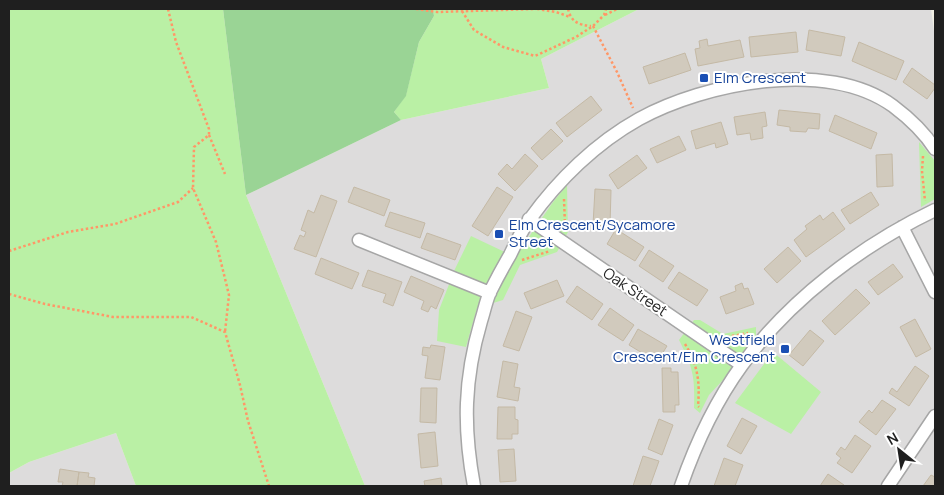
<svg xmlns="http://www.w3.org/2000/svg" width="944" height="495" font-family="Manrope,sans-serif">
<style>
.residential{fill:#dddcdc}
.grass{fill:#baf0a5}
.forest{fill:#9ad495}
.building{fill:#d1cabd;stroke:#c4b9a5}
.lines{fill:none;stroke-linecap:round;stroke-linejoin:round}
.minor-casing{stroke:#a6a6a6;stroke-width:15}
.path{stroke:#ff9767;stroke-width:2.5;stroke-dasharray:2.5 2.5;stroke-linecap:butt}
.minor{stroke:#fff;stroke-width:12}
.transit-dot{fill:#1a4fb4;stroke:#fff;stroke-width:2}
.labels{text-anchor:middle;stroke-width:4;stroke-linejoin:round;paint-order:stroke}
.transit-label{font-size:15px;fill:#164399;stroke:#fff;text-anchor:start}
.street-label{font-size:15px;fill:#1f1f1f;stroke:#fff}
</style>
<rect width="100%" height="100%" fill="#f1efe4"/>
<path class="residential" d="M639 9H931L935 39V486H365L246 195 401 120 549 88 541 59Z
M116 433 136 486H9V473L29 462Z"/>
<path class="grass" d="M9 9H223L246 195 365 486H136L116 433 29 462 9 473Z
M433 9H639L541 59 549 88 401 120 394 112 406 95 419 42 434 16Z
M919 142 935 161V199L921 207Z
M567 185 568 232 557 252 520 265 503 300 477 308 466 347 437 341 439 310 455 269 471 236 515 257 553 202Z
M694 320H700L723 334 756 327V336L723 380 709 395 700 413 694 408C695 376 693 368 679 340Z
M773 352 821 392 791 434 735 403Z"/>
<path class="forest" d="M223 9H433L434 16 419 42 406 96 394 112 401 120 246 195Z"/>
<path class="building" d="M809 30 845 37 841 56 806 50Z
M796 32 798 52 751 57 749 37Z
M707 39 708 46 740 40 744 57 698 66 695 49 700 48 699 41Z
M859 42 904 61 896 80 852 61Z
M685 53 691 70 649 84 643 67Z
M912 68 935 85V88L927 99 903 82Z
M591 96 602 110 567 137 556 123Z
M779 110 820 114 819 129 808 128 806 132 790 131V127L777 125Z
M765 112 767 126 762 127 763 138 751 140 750 133 737 135 734 117Z
M835 115 877 133 871 149 829 131Z
M721 122 728 144 716 148 715 143 696 149 691 131Z
M551 129 563 141 542 160 531 148Z
M679 136 686 150 657 163 650 149Z
M525 154 538 166 515 191 498 174 507 164 512 169Z
M892 154 893 186 877 187 876 155Z
M637 155 647 168 618 189 609 175Z
M354 187 390 200 384 216 348 202Z
M497 187 513 197 488 236 472 226Z
M595 189 611 190 610 226 593 225Z
M871 192 879 205 850 224 841 210Z
M321 195 337 201 316 257 294 249 300 235 304 237 306 232 301 230 308 210 314 213Z
M390 212 425 223 420 238 385 226Z
M833 212 845 229 806 257 794 240 807 229 805 226 820 215 823 220Z
M616 229 644 247 635 261 607 244Z
M427 233 461 245 455 260 421 248Z
M788 247 801 261 777 283 764 269Z
M649 250 674 266 663 282 639 266Z
M321 258 359 273 352 289 315 274Z
M893 264 903 277 878 295 868 282Z
M368 270 402 282 393 306 383 302 386 294 362 286Z
M679 272 708 290 697 306 668 288Z
M411 276 444 290 436 309 431 306 428 312 421 309 424 301 404 292Z
M557 280 564 296 531 309 524 293Z
M742 283 744 289 748 288 754 304 726 314 720 297 736 291 735 286Z
M577 286 603 304 592 320 566 302Z
M856 289 870 303 835 335 822 321Z
M610 308 634 325 623 341 598 325Z
M516 311 532 317 519 351 503 346Z
M915 319 931 349 916 357 900 327Z
M638 329 667 346 657 362 629 345Z
M810 330 824 341 803 366 789 355Z
M431 345 445 347 440 380 425 378 428 356 422 355 423 347 430 348Z
M503 361 518 364 514 387 520 388 518 401 497 397Z
M915 366 929 376 909 406 889 393 892 388 897 392Z
M662 368H671V372H678L679 405H675V412H663Z
M421 388H437L436 423 420 422Z
M882 400 896 409 876 435 859 422 869 410 872 413Z
M498 407H515V419L518 420V434H512V439H497Z
M742 418 757 426 741 454 727 446Z
M659 419 673 425 662 455 648 449Z
M435 432 438 466 421 468 418 434Z
M855 435 871 446 852 473 837 463 841 458 836 454 841 447 845 450Z
M514 449 516 481 500 482 498 450Z
M643 456 659 461 650 486H633Z
M724 458 743 465 735 486H714Z
M60 469 79 472 77 486H62L63 482H58Z
M79 472 89 473 88 477 95 478 94 486H77Z
M828 474 844 485 843 486H820Z
M931 475 935 477V486H923Z
M441 478 442 486H425L424 481Z"/>
<g class="lines">
<defs>
<path id="minor" d="M529 219 742 365
M902 227 935 292
M359 240 490 293
M474 486C463 427 464 379 481 321 484 312 486 301 490 292 496 280 503 267 510 255 516 243 522 229 530 219 558 180 596 143 639 119 705 83 827 58 893 106 909 118 924 132 935 149
M681 486C696 443 715 402 742 365 790 299 862 245 935 210
M888 486 935 416"/>
</defs>
<use href="#minor" class="minor-casing"/>
<path class="path" d="M168 9 176 42 209 129V135L194 147 193 188 216 242 229 295 225 332
M416 9 437 12 536 9
M537 9 556 12 570 17
M568 9C571 22 579 25 591 26
M462 11 474 30 503 47 535 56 576 37 593 26 604 15 606 9
M605 15 617 9
M593 26 617 72 633 108
M209 135 225 174
M923 156 922 171 925 201
M564 199 565 226
M9 251 68 232 115 224 178 202 193 188
M522 260 550 251
M9 294 45 304 113 317H191L225 332 240 385 248 421 269 486
M727 337 748 333
M685 344C698 366 700 381 698 406L699 407"/>
<use href="#minor" class="minor"/>
</g>
<g class="transit-dot">
<rect x="699" y="73" width="10" height="10" rx="2.5"/>
<rect x="494" y="229" width="10" height="10" rx="2.5"/>
<rect x="780" y="344" width="10" height="10" rx="2.5"/>
</g>
<g class="labels">
<g class="transit-label">
<text x="714" y="83">Elm Crescent</text>
<text x="509" y="230">Elm Crescent/Sycamore<tspan x="509" dy="17">Street</tspan></text>
<text x="775" y="345" text-anchor="end">Westfield<tspan x="775" dy="17">Crescent/Elm Crescent</tspan></text>
</g>
<g class="street-label">
<text transform="translate(635 292) rotate(34)" y="5">Oak Street</text>
</g>
</g>
<rect width="944" height="495" fill="none" stroke="#1f1f1f" stroke-width="20"/>
<g transform="translate(899 450) rotate(330)" stroke="#ffffff" stroke-width="4" paint-order="stroke">
<path d="M0-4L9 19L0 12L-9 19Z" fill="#1f1f1f"/>
<text y="-8" font-size="14" font-weight="bold" text-anchor="middle" fill="#1f1f1f">N</text>
</g>
</svg>
